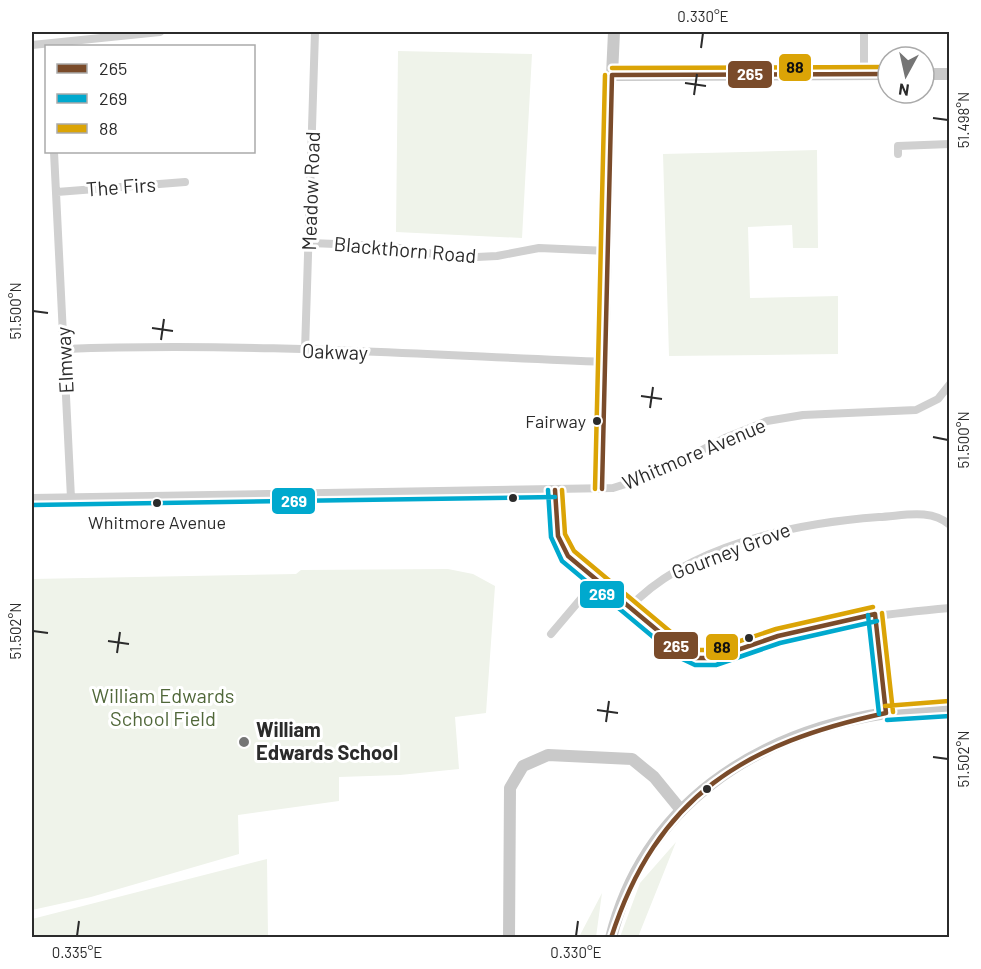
<svg xmlns="http://www.w3.org/2000/svg" width="981" height="969" font-family="Barlow,sans-serif">
<style>
.green{fill:#eff3ea}
.lines{fill:none;stroke-linecap:round;stroke-linejoin:round}
.street{stroke:#d0d0d0;stroke-width:8}
.secondary{stroke:#c9c9c9;stroke-width:12}
.bus-1-casing{stroke:#fff;stroke-width:9}
.bus-2-casing{stroke:#fff;stroke-width:9}
.bus-3-casing{stroke:#fff;stroke-width:9}
.bus-1{stroke:#7a4b2a;stroke-width:4.5}
.bus-2{stroke:#00a9ce;stroke-width:4.5}
.bus-3{stroke:#dba406;stroke-width:4.5}
.ticks{fill:none;stroke:#2b2b2b;stroke-width:2}
.bus-dot{fill:#2b2b2b;stroke:#fff;stroke-width:2}
.poi-dot{fill:#757575;stroke:#fff;stroke-width:2}
.labels{text-anchor:middle;stroke-width:6;stroke-linejoin:round;paint-order:stroke}
.bus-label{font-size:18px;fill:#2b2b2b;stroke:#fff;text-anchor:end}
.street-label{font-size:20px;fill:#2b2b2b;stroke:#fff}
.park-label{font-size:20px;fill:#506739;stroke:#fff}
.poi-label{font-size:20px;font-weight:bold;fill:#2b2b2b;stroke:#fff;text-anchor:start}
.line-badge{stroke:#fff;stroke-width:2}
.badge-label{font-size:16px;text-anchor:middle;font-weight:bold;fill:#fff}
.pale-badge-label{font-size:16px;text-anchor:middle;font-weight:bold;fill:#111}
.neatline{fill:none;stroke:#2b2b2b;stroke-width:2}
.ticks-label{font-size:15px;text-anchor:middle;fill:#2b2b2b}
</style>
<rect width="100%" height="100%" fill="#fff"/>
<path class="green" d="M398 51 532 54 522 238 396 232Z
M817 150 818 248H793L792 225 748 227 750 298 838 296V354L669 356 663 154Z
M448 569 473 574 495 586 486 713 455 717 459 769 400 775 339 777V801L238 815 239 854 91 897 32 910V579L296 574 301 570Z
M676 842 638 937H620L640 883Z
M267 859 268 937H33L32 919Z
M602 893 596 937H579Z"/>
<g class="lines">
<path class="street" d="M32 45 160 32
M864 74V32
M54 152 71 498
M898 154V146L950 144
M57 192 185 182
M310 243 387 246 457 258 497 256 539 248 608 251
M65 349C245 342 426 355 605 362
M305 351 315 32
M602 489 612 75
M555 490 558 536 568 556 681 650C689 656 696 660 706 659 734 658 763 640 790 633 843 619 895 613 950 608
M32 498 613 488 654 475 725 438 767 421 803 415 916 410 938 399 950 384
M629 608C688 545 796 523 879 517 903 516 930 508 950 525
M875 614 886 713
M551 634 596 581"/>
<path class="secondary" d="M614 32 612 75 888 74
M924 74H950
M509 938 510 788 523 766 548 755 632 759 654 777 681 810
M611 938C644 805 756 733 886 713 907 710 929 710 950 708"/>
<defs>
<path id="bus-1" d="M612 75 888 74
M602 489 612 75
M555 490 558 536 568 556 681 650 696 658H714L778 636 875 614
M875 614 886 713
M611 938C657 795 746 743 886 713"/>
<path id="bus-2" d="M548 490 551 537 562 561 676 656 695 665H716L780 643 877 621
M32 505 555 497
M868 615 879 714
M887 720 950 716"/>
<path id="bus-3" d="M612 68 888 67
M595 489 605 75
M562 490 565 534 574 551 685 644 698 650H713L776 629 873 607
M882 613 893 712
M885 706 949 701"/>
</defs>
<use href="#bus-1" class="bus-1-casing"/>
<use href="#bus-2" class="bus-2-casing"/>
<use href="#bus-3" class="bus-3-casing"/>
<use href="#bus-1" class="bus-1"/>
<use href="#bus-2" class="bus-2"/>
<use href="#bus-3" class="bus-3"/>
</g>
<path class="ticks" d="M701 48 703 33M685 83 706 86M694 95 697 74M933 118 948 120M33 311 48 313M152 328 173 331M161 340 164 319M641 396 662 399M650 408 653 387M933 437 948 440M33 631 48 633M108 641 129 644M117 653 120 632M597 710 618 713M606 722 609 701M933 757 948 759M77 936 79 921M576 936 578 921"/>
<g class="bus-dot">
<circle cx="597" cy="421" r="5"/>
<circle cx="513" cy="498" r="5"/>
<circle cx="157" cy="503" r="5"/>
<circle cx="749" cy="638" r="5"/>
<circle cx="707" cy="789" r="5"/>
</g>
<circle class="poi-dot" cx="244" cy="742" r="6"/>
<g class="labels">
<g class="bus-label">
<text x="586" y="428">Fairway</text>
<text x="157" y="529" text-anchor="middle">Whitmore Avenue</text>
</g>
<g class="street-label">
<text transform="translate(121 187) rotate(-4)" y="7">The Firs</text>
<text transform="translate(311 191) rotate(-88)" y="7">Meadow Road</text>
<text transform="translate(405 250) rotate(5)" y="7">Blackthorn Road</text>
<text transform="translate(335 352) rotate(2)" y="7">Oakway</text>
<text transform="translate(65 360) rotate(-93)" y="7">Elmway</text>
<text transform="translate(694 454) rotate(-23)" y="7">Whitmore Avenue</text>
<text transform="translate(731 551) rotate(-21)" y="7">Gourney Grove</text>
</g>
<g class="park-label">
<text x="163" y="703">William Edwards<tspan x="163" dy="23">School Field</tspan></text>
</g>
<g class="poi-label">
<text x="256" y="737">William<tspan x="256" dy="23">Edwards School</tspan></text>
</g>
</g>
<g class="line-badge">
<rect x="778" y="53" width="34" height="29" rx="6" fill="#dba406"/>
<rect x="727" y="60" width="46" height="29" rx="6" fill="#7a4b2a"/>
<rect x="271" y="487" width="45" height="28" rx="6" fill="#00a9ce"/>
<rect x="579" y="580" width="46" height="29" rx="6" fill="#00a9ce"/>
<rect x="653" y="631" width="46" height="29" rx="6" fill="#7a4b2a"/>
<rect x="705" y="633" width="34" height="28" rx="6" fill="#dba406"/>
</g>
<g class="badge-label">
<text x="750" y="80">265</text>
<text x="294" y="507">269</text>
<text x="602" y="600">269</text>
<text x="676" y="652">265</text>
</g>
<g class="pale-badge-label">
<text x="795" y="73">88</text>
<text x="722" y="653">88</text>
</g>
<rect width="981" height="969" fill="none" stroke="#ffffff" stroke-width="66"/>
<rect x="45" y="45" width="210" height="108" fill="#ffffff" stroke="#aaaaaa" stroke-width="1.5"/>
<rect x="57" y="64" width="30" height="9" fill="#7a4b2a" stroke="#aaaaaa" stroke-width="1.5"/>
<text x="99" y="75" font-size="18" fill="#2b2b2b">265</text>
<rect x="57" y="94" width="30" height="9" fill="#00a9ce" stroke="#aaaaaa" stroke-width="1.5"/>
<text x="99" y="105" font-size="18" fill="#2b2b2b">269</text>
<rect x="57" y="124" width="30" height="9" fill="#dba406" stroke="#aaaaaa" stroke-width="1.5"/>
<text x="99" y="135" font-size="18" fill="#2b2b2b">88</text>
<g transform="translate(906 75) rotate(188)"><circle r="28" fill="#ffffff" stroke="#aaaaaa" stroke-width="1.5"/>
<path d="M0-4.5L10 22L0 15L-10 22Z" fill="#757575"/>
<text y="-9" font-size="16" font-weight="bold" text-anchor="middle" fill="#2b2b2b">N</text>
</g>
<rect x="33" y="33" width="915" height="903" class="neatline"/>
<g class="ticks-label">
<text x="703" y="22">0.330°E</text>
<text transform="translate(964 120) rotate(-90)" y="5">51.498°N</text>
<text transform="translate(16 311) rotate(-90)" y="5">51.500°N</text>
<text transform="translate(964 440) rotate(-90)" y="5">51.500°N</text>
<text transform="translate(16 631) rotate(-90)" y="5">51.502°N</text>
<text transform="translate(964 759) rotate(-90)" y="5">51.502°N</text>
<text x="77" y="958">0.335°E</text>
<text x="576" y="958">0.330°E</text>
</g>
</svg>
